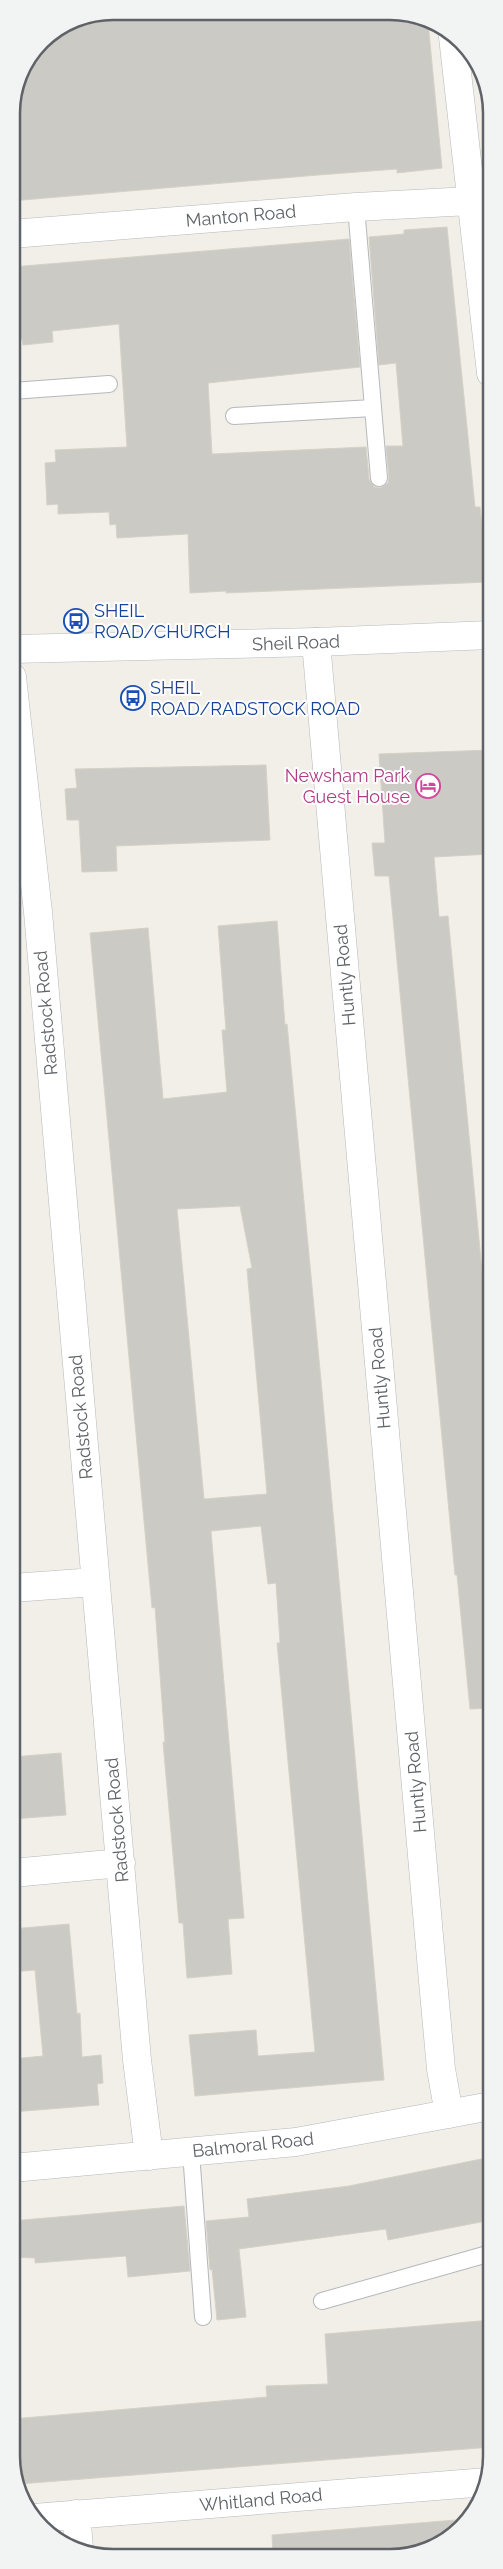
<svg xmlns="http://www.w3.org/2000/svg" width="503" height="2569" font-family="Raleway,sans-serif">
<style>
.building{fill:#cccac5;stroke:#d6d1c6;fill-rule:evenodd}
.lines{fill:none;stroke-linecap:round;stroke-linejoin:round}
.service-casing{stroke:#b5b8bc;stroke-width:18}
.minor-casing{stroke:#b5b8bc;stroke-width:29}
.secondary-casing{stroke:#b6babf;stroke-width:29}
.service{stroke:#fff;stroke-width:16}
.minor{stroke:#fff;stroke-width:28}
.secondary{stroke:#fff;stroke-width:28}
.labels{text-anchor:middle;stroke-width:4;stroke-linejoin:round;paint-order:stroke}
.street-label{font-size:18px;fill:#5f6368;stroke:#fff}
.transit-label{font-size:18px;fill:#164399;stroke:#fff;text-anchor:start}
.hotel-label{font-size:18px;fill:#b23c85;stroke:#fff;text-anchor:end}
.rim{fill:none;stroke:#5f6368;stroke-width:2.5}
</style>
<rect width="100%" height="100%" fill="#f1efe8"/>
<path class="building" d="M161 12 416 15 428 22 442 168 397 173V169L318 175 11 201V106L19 74 41 41 74 19Z
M447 227 475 507H480L488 582 226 593V591L190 593 188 534 117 538 116 524 110 525 109 512 58 514V504L47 505 45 463 56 462 55 450 127 447 119 324 52 331 53 342 23 345 22 339H18L16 312H12V267L349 239 360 367 208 383 212 454 366 447 369 479 374 487 380 488 388 483 389 478 386 446H403L396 363 379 365 369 237 404 234V230Z
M491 750V854L434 857 439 917 448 916 491 1365V1708L470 1709 457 1575H455L389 876H375L372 843H385L379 754Z
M266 765 270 840 116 846 117 871 82 872 79 820H67L65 789 77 788 75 769Z
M277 921 285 1025 287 1024 322 1391 384 2080 195 2096 189 2035 256 2030 258 2056 315 2052 277 1643H280L276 1583 268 1584 261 1526 211 1531 244 1918 228 1919 232 1974 187 1978 183 1923H179L163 1742H165L155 1607 152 1608 90 933 148 928 163 1099 227 1092 222 1030H226L218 926ZM240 1206 252 1268 247 1269 267 1494 204 1499 177 1209Z
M61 1753 66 1815 12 1819V1757Z
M69 1924 77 2014 80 2013 82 2057 101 2055 103 2083 97 2084 99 2105 12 2112V2059L43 2056 35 1970 12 1972V1929Z
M491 2157V2220L388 2240 386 2229 239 2249 246 2317 217 2320 212 2269 210 2270 206 2221 249 2217 247 2199 349 2186Z
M184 2206 190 2271 128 2277 126 2256 35 2263V2258L12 2257V2221Z
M492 2320V2447L19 2484 12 2469V2419L267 2397 266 2386 328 2384 325 2334Z
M468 2519 462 2528 403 2557 273 2556 272 2535Z"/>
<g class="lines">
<defs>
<path id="service" d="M356 207 379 478
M12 391 109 384
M234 416 373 408
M191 2152 203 2317
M322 2301 491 2253"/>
<path id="minor" d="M453 37 491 373
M11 234 356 207 470 201
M316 642 432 1970 441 2069 449 2114
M12 677 38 912 137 2060 149 2156
M12 1588 95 1582
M12 1873 121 1863
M12 2168 296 2142 491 2106
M76 2514 79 2548
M34 2518 487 2482"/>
<path id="secondary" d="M12 649 316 642 491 635"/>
</defs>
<use href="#service" class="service-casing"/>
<use href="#minor" class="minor-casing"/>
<use href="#secondary" class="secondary-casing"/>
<use href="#service" class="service"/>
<use href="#minor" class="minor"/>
<use href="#secondary" class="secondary"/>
</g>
<defs>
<symbol id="bus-ring" viewBox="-11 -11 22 22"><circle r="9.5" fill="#fff" stroke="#1a4fb4" stroke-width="1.5"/><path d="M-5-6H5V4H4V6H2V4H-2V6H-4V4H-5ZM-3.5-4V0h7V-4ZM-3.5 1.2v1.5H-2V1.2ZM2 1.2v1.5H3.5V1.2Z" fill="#1a4fb4"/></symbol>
<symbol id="hotel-ring" viewBox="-11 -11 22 22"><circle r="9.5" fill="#fff" stroke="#d1479c" stroke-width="1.5"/><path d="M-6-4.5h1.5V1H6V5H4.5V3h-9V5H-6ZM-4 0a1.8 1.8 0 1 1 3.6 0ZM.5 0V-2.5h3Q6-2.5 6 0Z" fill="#d1479c"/></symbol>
</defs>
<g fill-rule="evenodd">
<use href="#bus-ring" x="62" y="607" width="28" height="28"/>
<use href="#bus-ring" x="119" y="684" width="28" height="28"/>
<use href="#hotel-ring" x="414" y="772" width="28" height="28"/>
</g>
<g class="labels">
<g class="street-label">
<text transform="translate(241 216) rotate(-5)" y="6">Manton Road</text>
<text transform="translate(296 643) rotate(-2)" y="6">Sheil Road</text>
<text transform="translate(345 975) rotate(-95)" y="6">Huntly Road</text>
<text transform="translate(46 1013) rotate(-95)" y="6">Radstock Road</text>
<text transform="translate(380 1378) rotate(-95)" y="6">Huntly Road</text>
<text transform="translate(81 1417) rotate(-95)" y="6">Radstock Road</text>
<text transform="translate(416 1782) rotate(-95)" y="6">Huntly Road</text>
<text transform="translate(117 1820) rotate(-95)" y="6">Radstock Road</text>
<text transform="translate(253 2145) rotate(-6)" y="6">Balmoral Road</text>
<text transform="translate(261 2500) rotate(-5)" y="6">Whitland Road</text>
</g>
<g class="transit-label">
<text x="94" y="617">SHEIL<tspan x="94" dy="21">ROAD/CHURCH</tspan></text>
<text x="150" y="694">SHEIL<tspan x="150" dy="21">ROAD/RADSTOCK ROAD</tspan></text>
</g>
<g class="hotel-label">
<text x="410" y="782">Newsham Park<tspan x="410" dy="21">Guest House</tspan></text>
</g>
</g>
<path d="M0 0H503V2569H0ZM113 20H390A93 93 0 0 1 483 113V2456A93 93 0 0 1 390 2549H113A93 93 0 0 1 20 2456V113A93 93 0 0 1 113 20Z" fill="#f2f3f3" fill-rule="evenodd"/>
<path class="rim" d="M113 20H390A93 93 0 0 1 483 113V2456A93 93 0 0 1 390 2549H113A93 93 0 0 1 20 2456V113A93 93 0 0 1 113 20Z"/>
</svg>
